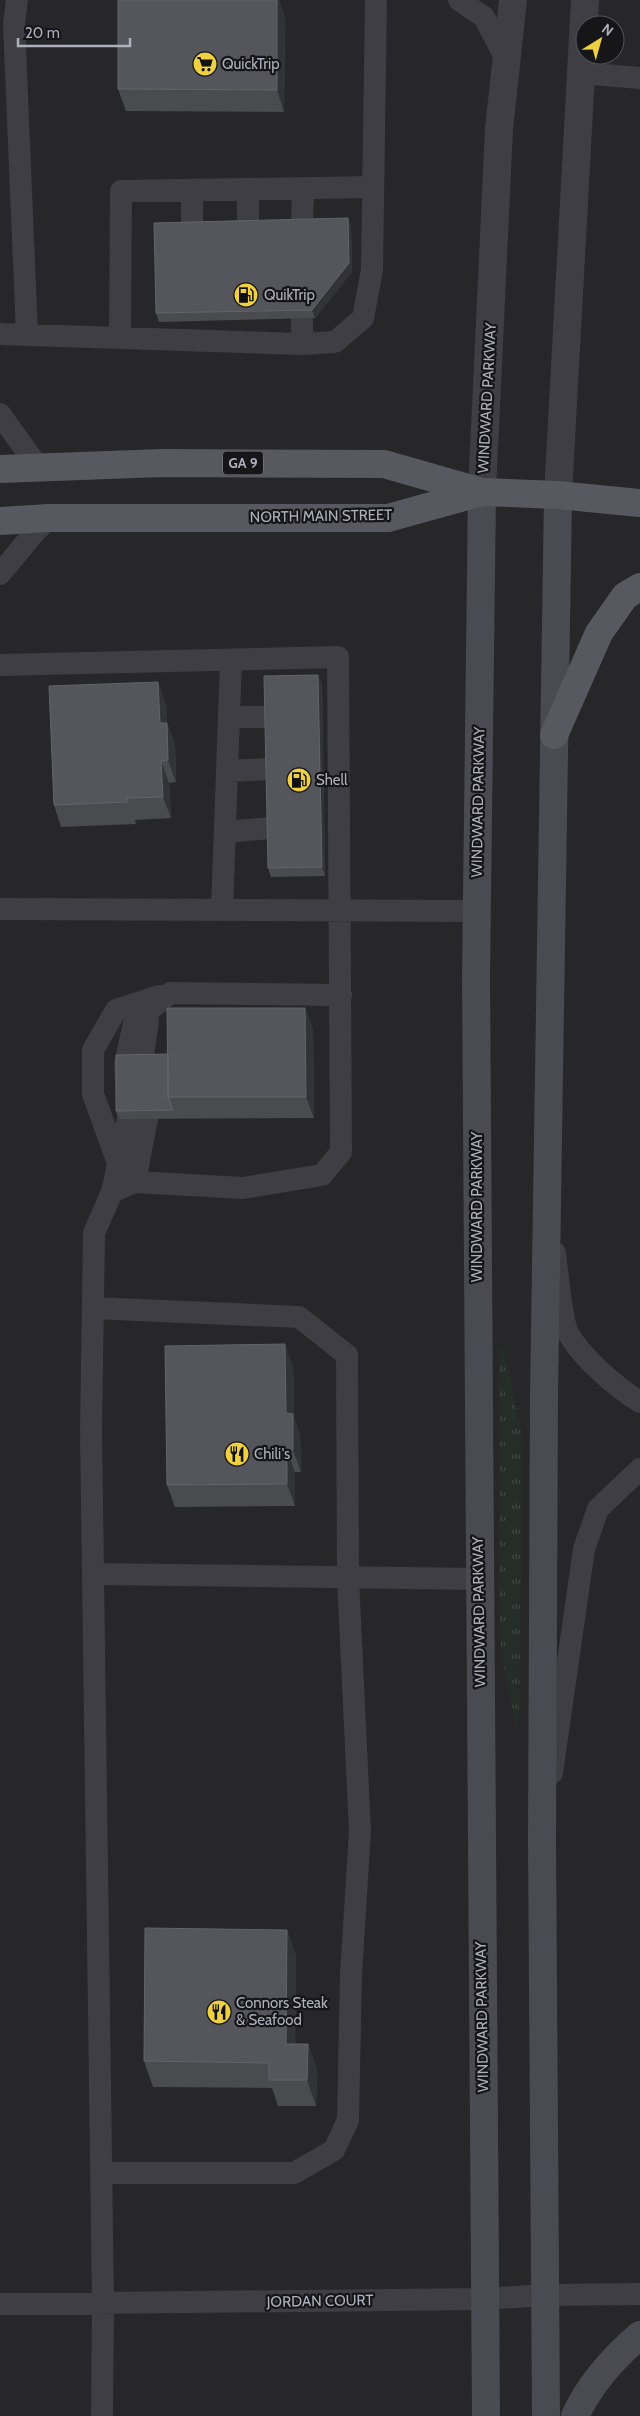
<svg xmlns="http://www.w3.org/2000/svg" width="640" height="2416" font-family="Cabin,sans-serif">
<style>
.built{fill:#27272a;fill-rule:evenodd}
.grass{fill:url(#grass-tufts)}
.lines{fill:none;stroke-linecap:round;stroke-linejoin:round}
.service{stroke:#3e3e44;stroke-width:22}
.tertiary{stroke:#3e3e44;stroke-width:28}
.secondary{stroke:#4a4a52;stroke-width:28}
.primary{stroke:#585861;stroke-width:28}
.wall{fill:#494b4f}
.shaded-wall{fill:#323336}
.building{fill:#54565b;stroke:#62646a}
.labels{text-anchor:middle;stroke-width:4.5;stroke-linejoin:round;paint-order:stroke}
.shield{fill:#161518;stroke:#80828b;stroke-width:1}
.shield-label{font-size:14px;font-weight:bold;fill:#adb0bc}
.poi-label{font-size:15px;fill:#adb0bc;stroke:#161518;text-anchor:start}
.street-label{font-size:15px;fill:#adb0bc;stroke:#161518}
</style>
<defs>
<pattern id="grass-tufts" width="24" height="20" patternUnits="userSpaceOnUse" patternTransform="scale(1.25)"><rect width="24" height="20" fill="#242d27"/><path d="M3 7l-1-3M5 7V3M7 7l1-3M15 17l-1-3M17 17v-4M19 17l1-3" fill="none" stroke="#414944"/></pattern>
</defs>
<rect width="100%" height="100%" fill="#1b1b1d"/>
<path class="built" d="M0 0H640V2416H0ZM585 25H615V55H585Z"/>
<path class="grass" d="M503 1347 523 1440 519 1722 516 1728 501 1651 499 1612V1356Z"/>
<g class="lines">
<path class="service" d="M17 0 14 24 27 334
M459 0 484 17 507 61
M581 73 640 78
M192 190V231
M302 228 303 188
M248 230V189
M302 319V344
M0 334 302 344 335 342 363 318 372 270 376 0
M120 337 121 191 373 187
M0 414 38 467
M0 574 34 533 49 518
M0 665 338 657 341 1152 322 1175 243 1188 135 1182 112 1192 94 1233 91 1430 103 2303 102 2416
M229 717H268
M227 771 269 769
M225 832 270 828
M0 909 477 911
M222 910 231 660
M118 1163 93 1094V1050L116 1010 159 996
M135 1182 147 1119 142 1063 148 1021
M112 1192 128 1119 125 1064 134 1023 170 993 341 995
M555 1253C557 1269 562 1322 568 1333 582 1358 616 1387 640 1402
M93 1308 299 1317 347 1355 348 1578 360 1831 351 1974 348 2120 334 2150 294 2173H101
M93 1574 478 1579
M552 1773 584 1549 598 1509 640 1469
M0 2304 485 2299 545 2295 640 2294"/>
<path class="tertiary" d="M482 492 499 129 513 0
M558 495 585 0"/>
<path class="secondary" d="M482 492 476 977 486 2416
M546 2416 542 1841 544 1396 558 495
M575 2416C590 2384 613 2358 640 2335"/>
<path class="primary" d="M0 469 162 463 384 464 482 492 558 495 640 503
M0 521 49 518H388L482 492
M554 735 599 633 625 596 640 587"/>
</g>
<path class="wall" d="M118 0H279L285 18 284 112 126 111 118 89Z
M348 218 351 227 352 272 315 318 159 322 156 313Z
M322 683 325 876 271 877 268 868Z
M166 704 167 723 175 744 176 782 169 783 171 818 135 820 136 824 61 827 54 805Z
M305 1008 313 1030 314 1118 120 1119 116 1111 168 1054Z
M293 1366 294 1417 300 1435 301 1472H295V1506L175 1507 167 1485Z
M287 1930 296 1956 295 2044H308L317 2070 316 2106H278L272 2088 153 2087 144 2061Z"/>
<path class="shaded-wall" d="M277 0H279L285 18 284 112 277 90Z
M348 218 351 227 352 272 315 318 312 310Z
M318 675 322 683 325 876 322 867Z
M158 682 166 704 167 723 175 744 176 782 168 760 160 723Z
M161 761 169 783 171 818 163 797Z
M305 1008 313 1030 314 1118 306 1097Z
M285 1344 293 1366 294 1417 300 1435 301 1472 293 1450 286 1413Z
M287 1451 295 1472V1506L287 1484Z
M287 1930 296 1956 295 2070 286 2044Z
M308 2044 317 2070 316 2106 307 2080Z"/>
<path class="building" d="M118 0H277V90L118 89Z
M348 218 349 263 312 310 156 313 154 223Z
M318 675 322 867 268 868 264 676Z
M158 682 160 723H167L168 760 161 761 163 797 127 798 128 802 54 805 49 686Z
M167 1008H305L306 1097H168Z
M168 1054V1097L173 1110 116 1111V1055Z
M285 1344 286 1413 293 1414V1450L287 1451V1484L167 1485 165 1346Z
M145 1928 287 1930 286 2044H308L307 2080H269V2063L144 2061Z"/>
<defs>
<symbol id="supermarket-disc" viewBox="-11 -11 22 22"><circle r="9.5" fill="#efd040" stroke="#161518"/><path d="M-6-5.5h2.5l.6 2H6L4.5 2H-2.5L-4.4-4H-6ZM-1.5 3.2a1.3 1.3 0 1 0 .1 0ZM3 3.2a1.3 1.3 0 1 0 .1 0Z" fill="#111"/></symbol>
<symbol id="fuel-disc" viewBox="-11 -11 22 22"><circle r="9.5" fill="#efd040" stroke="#161518"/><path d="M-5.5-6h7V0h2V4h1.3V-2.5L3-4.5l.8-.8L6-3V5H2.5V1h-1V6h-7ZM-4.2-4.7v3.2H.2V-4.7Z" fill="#111"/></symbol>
<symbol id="restaurant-disc" viewBox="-11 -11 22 22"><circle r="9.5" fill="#efd040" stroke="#161518"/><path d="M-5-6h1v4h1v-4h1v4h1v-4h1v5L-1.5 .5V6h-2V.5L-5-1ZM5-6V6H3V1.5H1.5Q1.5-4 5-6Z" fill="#111"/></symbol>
</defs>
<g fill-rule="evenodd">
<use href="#supermarket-disc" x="191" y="50" width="28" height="28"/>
<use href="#fuel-disc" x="232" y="281" width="28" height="28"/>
<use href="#fuel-disc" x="285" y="766" width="28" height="28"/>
<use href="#restaurant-disc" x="223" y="1440" width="28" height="28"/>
<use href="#restaurant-disc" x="205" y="1998" width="28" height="28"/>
</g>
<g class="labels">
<rect class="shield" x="223" y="451.5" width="40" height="23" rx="4"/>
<g class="shield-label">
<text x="243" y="468">GA 9</text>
</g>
<g class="poi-label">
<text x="222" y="69">QuickTrip</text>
<text x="264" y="300">QuikTrip</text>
<text x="316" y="785">Shell</text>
<text x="254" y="1459">Chili's</text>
<text x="236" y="2008">Connors Steak<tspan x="236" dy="17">&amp; Seafood</tspan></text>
</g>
<g class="street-label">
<text transform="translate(487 398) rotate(-87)" y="5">WINDWARD PARKWAY</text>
<text transform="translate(321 516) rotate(-1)" y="5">NORTH MAIN STREET</text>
<text transform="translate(478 802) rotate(-89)" y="5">WINDWARD PARKWAY</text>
<text transform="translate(477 1207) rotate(-90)" y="5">WINDWARD PARKWAY</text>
<text transform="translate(479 1612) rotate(-91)" y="5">WINDWARD PARKWAY</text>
<text transform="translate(482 2017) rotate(-91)" y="5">WINDWARD PARKWAY</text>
<text transform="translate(320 2301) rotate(-1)" y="5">JORDAN COURT</text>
</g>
</g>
<g transform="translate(600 40) rotate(37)"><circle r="24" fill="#161518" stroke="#52535a"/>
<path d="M0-4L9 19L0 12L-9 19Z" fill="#efd040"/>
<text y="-8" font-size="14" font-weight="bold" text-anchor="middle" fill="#adb0bc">N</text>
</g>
<path d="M18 38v8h112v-8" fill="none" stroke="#adb0bc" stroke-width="2.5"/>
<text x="25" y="38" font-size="15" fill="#adb0bc" stroke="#161518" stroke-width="4" paint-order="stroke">20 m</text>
</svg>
